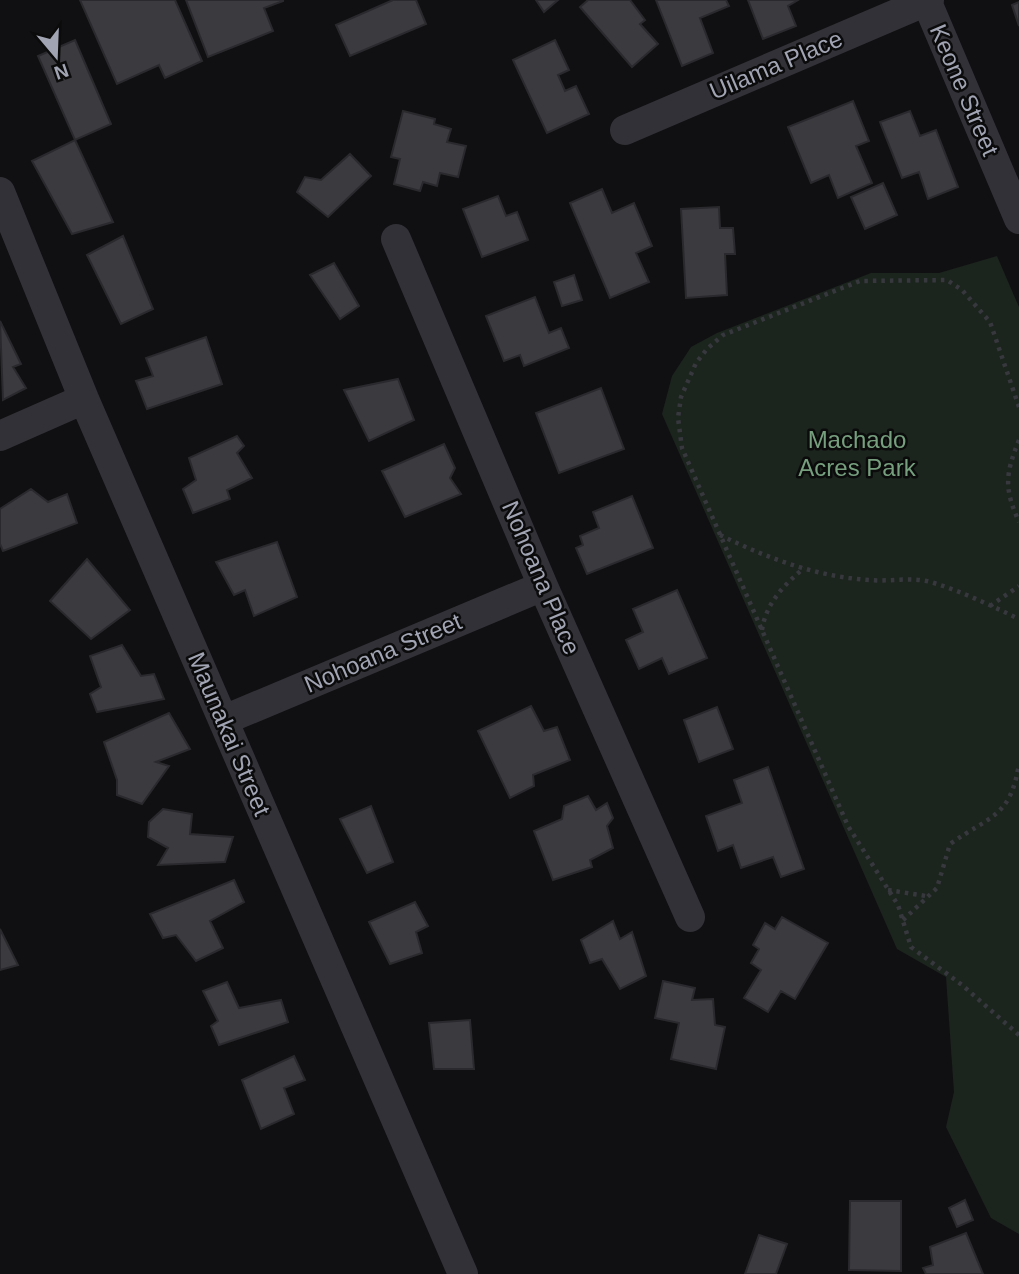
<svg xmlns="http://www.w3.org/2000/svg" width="1019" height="1274" font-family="Arial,sans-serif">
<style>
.green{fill:#1c241e}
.building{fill:#3a3a3f;stroke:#2a2a2e;stroke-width:2}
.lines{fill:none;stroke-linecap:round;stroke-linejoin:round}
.path{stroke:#37383e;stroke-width:4.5;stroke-dasharray:3.5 5;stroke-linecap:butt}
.minor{stroke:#313137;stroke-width:30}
.labels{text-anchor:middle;stroke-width:5;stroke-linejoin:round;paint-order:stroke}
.street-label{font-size:24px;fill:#a1a4b3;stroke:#0b0b0c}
.park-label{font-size:24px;fill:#769f7e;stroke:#0b0b0c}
</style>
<rect width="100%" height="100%" fill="#101012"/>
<path class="green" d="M997 256 1019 307V1234L991 1218 946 1127 954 1092 946 977 897 949 662 414 672 376 691 347 717 333 871 273H939Z"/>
<path class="building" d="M80 0H175L202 61 165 78 159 65 117 84Z
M186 0H283V1L264 8 273 31 208 57Z
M393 0H416L426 24 350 56 336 25Z
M536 0H558L544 12Z
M588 0H630L645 20 640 24 658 44 632 67 580 7Z
M656 0H726L729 6 700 18 713 53 682 66Z
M748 0H798L788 6 796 26 763 39Z
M1019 2V26L1012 5Z
M75 40 111 124 75 140 38 56Z
M555 40 569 70 558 75 565 91 576 86 589 114 547 133 513 60Z
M853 101 869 141 856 146 872 183 838 198 829 175 811 183 788 127Z
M403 111 435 119 434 124 451 129 447 142 466 146 458 177 440 173 437 186 423 182 420 191 394 184 400 159 391 157Z
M910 111 920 136 936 130 958 187 928 199 919 172 902 178 880 122Z
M75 140 113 222 72 234 32 161Z
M350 154 371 176 328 217 297 192 305 177 321 180Z
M883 183 897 215 865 229 851 197Z
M602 189 612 213 634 203 652 246 636 253 649 282 610 298 570 203Z
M498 196 506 216 517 212 528 240 482 257 463 209Z
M719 207 720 228H733L735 254H725L727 295 686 298 681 209Z
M123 236 153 309 121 324 87 255Z
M334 263 359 306 340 319 310 275Z
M574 275 582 300 562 306 554 282Z
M535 297 549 333 561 328 569 348 524 366 520 355 504 361 486 316Z
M0 321 21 364 13 367 26 388 3 400Z
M206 337 222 384 147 409 136 381 153 376 146 358Z
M398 379 414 420 369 441 344 390Z
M601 388 624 449 559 473 536 413Z
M237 436 244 446 237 453 252 478 227 490 230 499 193 513 183 489 196 480 189 458Z
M444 444 455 468 450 478 461 494 405 517 382 471Z
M31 489 48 502 67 494 77 523 3 551 0 544V509Z
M632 496 653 548 587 574 576 548 583 545 580 536 599 528 593 512Z
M277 542 297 597 254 616 245 590 234 595 216 562Z
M87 559 130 610 91 639 50 601Z
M677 590 707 658 669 674 662 658 639 669 626 640 643 632 633 609Z
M122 645 141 676 154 674 164 699 97 712 90 694 101 687 90 656Z
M531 706 544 731 557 727 570 760 533 775 534 786 510 798 478 731Z
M717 707 733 749 699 762 684 720Z
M169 713 190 749 156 762 169 766 142 804 117 795V780L104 742Z
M768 767 804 869 781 877 773 857 741 868 733 845 718 851 706 816 742 803 734 780Z
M588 796 596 810 607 803 613 818 607 826 613 848 590 860 592 867 553 880 534 831 562 819 564 806Z
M371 806 393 862 367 873 340 819Z
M163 809 192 814 190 834 233 837 225 862 158 865 168 848 148 837 149 822Z
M234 880 244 902 210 921 223 948 196 961 176 935 163 938 150 914Z
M415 902 428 926 416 932 422 953 390 964 369 922Z
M782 917 828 943 795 999 781 991 768 1012 744 998 761 970 751 963 759 949 753 945 765 923 775 929Z
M613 921 620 939 632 932 646 976 620 989 602 959 590 963 581 940Z
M0 929 18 965 0 970Z
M663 981 695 988 692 1000 713 999 715 1025 725 1027 716 1069 671 1059 679 1023 655 1018Z
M227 982 239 1008 281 1000 288 1022 219 1045 211 1026 218 1021 203 991Z
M470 1020 474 1069H434L429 1023Z
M294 1056 305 1080 284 1088 294 1114 261 1129 242 1080Z
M965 1200 973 1220 957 1227 949 1208Z
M850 1201H901V1271L849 1270Z
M966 1233 983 1274H926L923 1268 933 1265 930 1247Z
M759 1235 787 1244 776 1274H745Z"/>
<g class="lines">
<path class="path" d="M1019 407 990 322 962 290 947 280 860 281 723 335 707 349 696 363 681 397 678 418 682 448 848 826 898 905 911 947 962 985 1019 1035
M1019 440C1005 475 1004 488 1019 522
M720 535C767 558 817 577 870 580 891 582 913 576 934 583 963 592 992 606 1019 619
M990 606 1019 586
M762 630C766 603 784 585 804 568
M888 890 926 896
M903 920 937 888 950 844C991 815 1010 818 1019 764"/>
<path class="minor" d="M926 0 1019 219
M625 130 929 0
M0 192 84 399 463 1274
M396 239 543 586 690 917
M0 436 84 399
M224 720 543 586"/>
</g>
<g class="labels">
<g class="street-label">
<text transform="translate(776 65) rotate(-23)" y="8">Uilama Place</text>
<text transform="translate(964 90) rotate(67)" y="8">Keone Street</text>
<text transform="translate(541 578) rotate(67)" y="8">Nohoana Place</text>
<text transform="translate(383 653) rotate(-23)" y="8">Nohoana Street</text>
<text transform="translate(229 734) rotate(67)" y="8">Maunakai Street</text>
</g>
<g class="park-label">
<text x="857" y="448">Machado<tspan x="857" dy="28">Acres Park</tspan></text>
</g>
</g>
<g transform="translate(56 56) rotate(161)" stroke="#0b0b0c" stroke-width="5" paint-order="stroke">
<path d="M0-5L12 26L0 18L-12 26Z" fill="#a1a4b3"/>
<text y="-10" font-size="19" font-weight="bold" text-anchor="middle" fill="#a1a4b3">N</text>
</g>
</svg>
